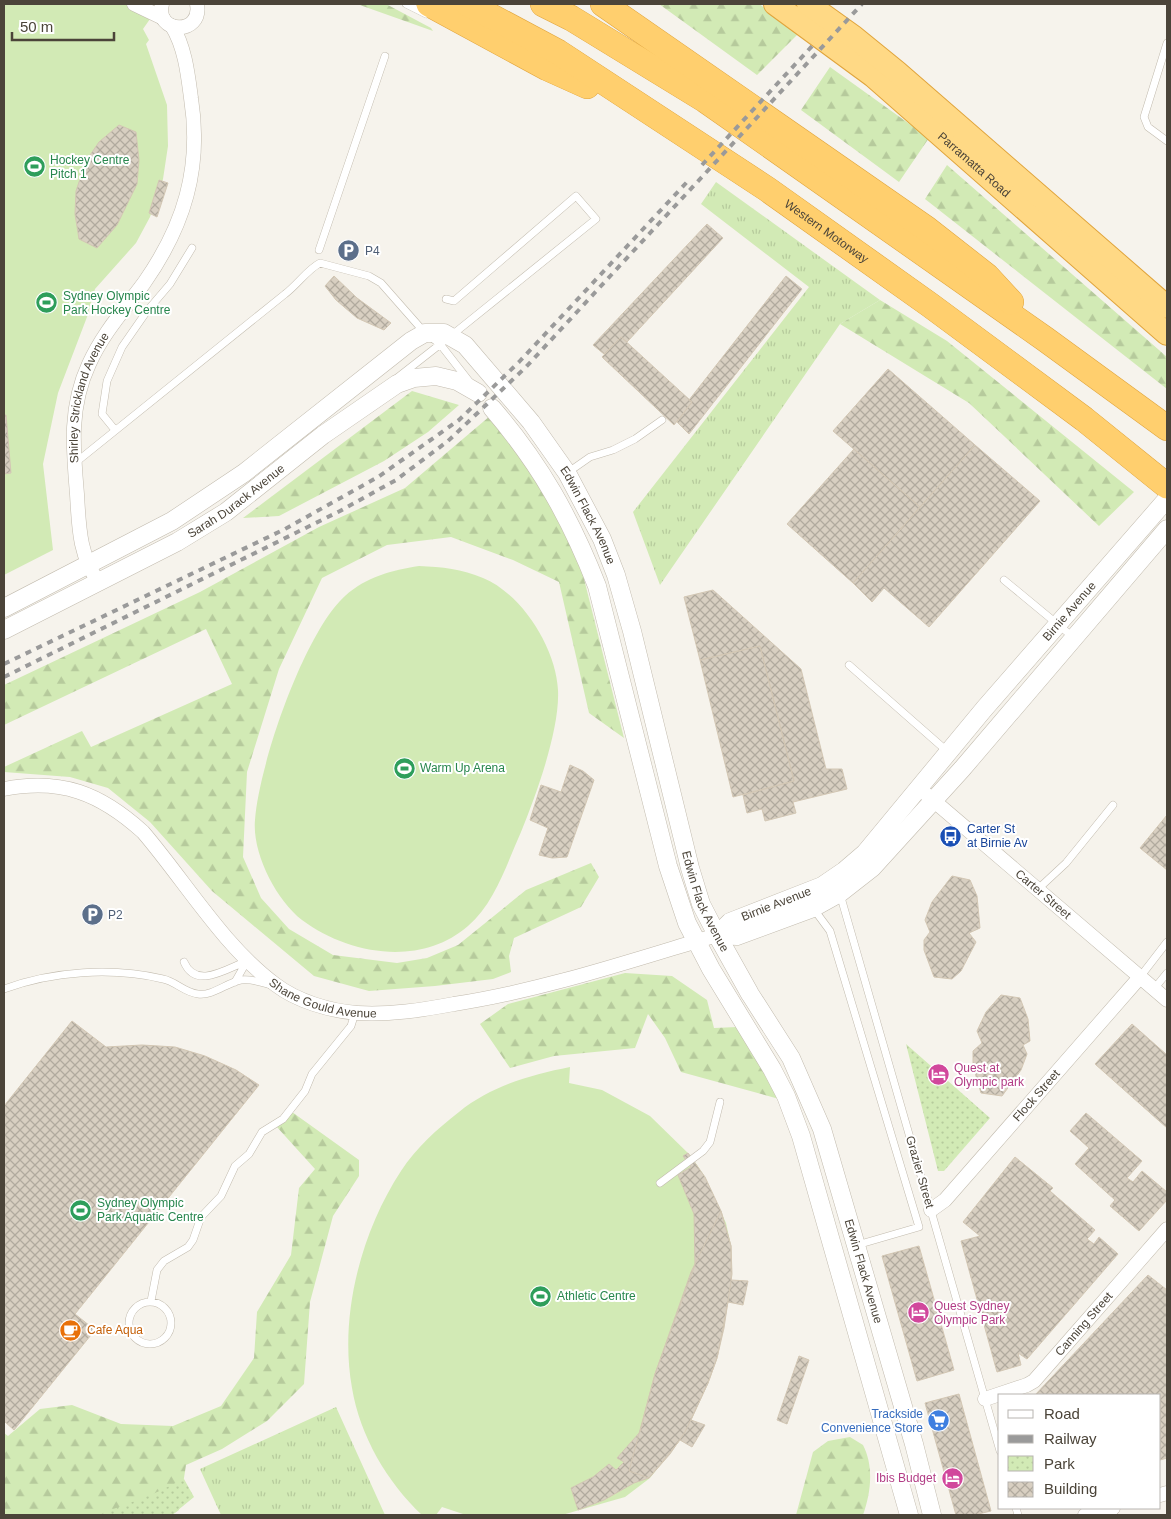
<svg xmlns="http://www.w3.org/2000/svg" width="1171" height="1519" font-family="Helvetica,sans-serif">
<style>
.grass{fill:url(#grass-tufts)}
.forest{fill:url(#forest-firs)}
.park{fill:url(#park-dots)}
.garden{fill:#d2eab5}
.building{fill:url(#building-cross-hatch);stroke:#d3c7b4}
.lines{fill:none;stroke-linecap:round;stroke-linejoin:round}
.service-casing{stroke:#c2bbae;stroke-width:8}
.minor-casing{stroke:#c2bbae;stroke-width:15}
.tertiary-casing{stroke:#c2bbae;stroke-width:19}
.trunk-casing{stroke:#e0a43c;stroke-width:24}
.motorway-casing{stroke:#e0a43c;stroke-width:26}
.service{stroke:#fff;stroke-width:7}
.minor{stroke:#fff;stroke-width:14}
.tertiary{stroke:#fff;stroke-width:18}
.trunk{stroke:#ffd985;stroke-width:22}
.motorway{stroke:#ffcf6e;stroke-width:25}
.rail{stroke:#9a9a9a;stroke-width:4;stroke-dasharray:6 6;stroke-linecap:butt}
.labels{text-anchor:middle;stroke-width:4;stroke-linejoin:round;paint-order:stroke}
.leisure-label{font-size:12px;fill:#27864d;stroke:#fff;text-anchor:start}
.street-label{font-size:12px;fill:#4b4439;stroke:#fff}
.service-label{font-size:12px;fill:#4e5e75;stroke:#fff;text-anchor:start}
.transit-label{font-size:12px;fill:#164399;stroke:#fff;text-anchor:start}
.hotel-label{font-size:12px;fill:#b23c85;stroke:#fff;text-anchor:start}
.food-label{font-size:12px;fill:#c56008;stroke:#fff;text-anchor:start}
.shop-label{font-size:12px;fill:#366cbe;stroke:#fff;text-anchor:end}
</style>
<defs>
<pattern id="grass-tufts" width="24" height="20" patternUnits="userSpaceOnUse" patternTransform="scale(1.25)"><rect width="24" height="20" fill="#d2eab5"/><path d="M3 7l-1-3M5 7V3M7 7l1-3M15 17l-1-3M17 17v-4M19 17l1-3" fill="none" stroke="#b6ca9c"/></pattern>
<pattern id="forest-firs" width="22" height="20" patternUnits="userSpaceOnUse" patternTransform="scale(1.25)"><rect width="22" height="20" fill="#d2eab5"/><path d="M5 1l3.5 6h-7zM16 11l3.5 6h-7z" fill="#b6ca9c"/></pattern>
<pattern id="park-dots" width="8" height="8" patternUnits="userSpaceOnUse" patternTransform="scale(1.25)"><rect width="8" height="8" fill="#d2eab5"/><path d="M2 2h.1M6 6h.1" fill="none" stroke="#b6ca9c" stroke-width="1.8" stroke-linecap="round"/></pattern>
<pattern id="building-cross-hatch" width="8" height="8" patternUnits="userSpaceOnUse" patternTransform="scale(1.25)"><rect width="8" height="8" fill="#d8cfc1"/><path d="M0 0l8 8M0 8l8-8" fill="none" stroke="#b1aa9e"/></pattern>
</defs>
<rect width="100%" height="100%" fill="#f6f3ec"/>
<path class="grass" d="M716 182 880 300 840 324 660 585 633 512 809 287 701 204Z
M336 1407 385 1515H221L200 1469Z"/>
<path class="forest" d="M357 4H386L431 28 433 31Z
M659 4H759L800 32 757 75Z
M830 67 929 138 899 182 801 110Z
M947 165 1167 357V389L925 199Z
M880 300 947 341 1134 492 1099 526 969 403 840 324Z
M412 391 459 405 428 432 384 461 279 516 243 518Z
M490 416 530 467 580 563 624 738 589 713 559 582 513 560 451 537 387 545 322 578 279 669 247 772 243 857 261 898 289 929 333 955 397 963 427 958 458 945 526 890 591 863 599 877 581 907 514 938 509 956 511 972 493 979 435 986 369 991 314 976 212 891 150 822 108 788 70 777 4 772V767L82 731 91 747 232 684 206 629 4 725V685L200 592 319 527 405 488Z
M625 973 672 976 707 1000 714 1028 737 1027 779 1099 681 1072 665 1038 648 1014 635 1048 554 1056 510 1068 480 1024 508 1004Z
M292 1112 359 1160V1176L333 1216 310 1302 304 1384 267 1421 222 1449 186 1465 179 1510 172 1515H4V1433L8 1436 40 1409 72 1405 121 1424 173 1426 221 1406 254 1358 257 1312 291 1255 299 1188 315 1169 276 1126Z
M850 1437 863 1445C874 1466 871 1493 863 1515H796L813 1452 828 1441Z"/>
<path class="park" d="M906 1044 990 1118 944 1171H938Z
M184 1479 194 1497 172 1515H98L153 1494Z"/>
<path class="garden" d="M4 4H129L150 19 143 29 149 40 146 44 167 105 168 146 163 179 150 217 136 243 95 289 87 317 58 393 43 464 53 550 4 575Z
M419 566C442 567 462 569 483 578 522 594 556 648 558 690 560 730 536 795 521 832 507 863 495 903 468 926 421 967 349 955 302 920 276 900 252 853 255 820 259 765 304 633 345 596 366 577 392 570 419 566Z
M570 1067 569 1083 602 1090 650 1116 691 1156 705 1177 726 1223 731 1246 728 1300 717 1358 708 1383 680 1440 650 1478 625 1497 562 1515H466L442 1507 436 1515H422C387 1482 360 1436 352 1388 339 1316 361 1232 401 1171 416 1148 437 1129 459 1112 491 1086 530 1075 570 1067Z"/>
<path class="building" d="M119 125 136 132 139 160 137 184 117 225 97 248 79 239 75 214 76 191 86 161 99 142Z
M159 180 168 183 157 217 149 213Z
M707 224 723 238 627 342 621 337 604 354 593 345Z
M334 276 357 298 391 323 384 330 357 318 336 300 325 286Z
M786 276 802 289 689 434 677 422 692 402 689 400Z
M621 337 692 402 674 425 602 357Z
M888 369 975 445 920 507 833 431Z
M4 415H6L11 473 4 474Z
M975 445 1040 501 929 627 884 588 872 602 853 583Z
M854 449 920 507 853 583 787 524Z
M713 590 801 669 826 769H842L847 789 793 802 796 813 765 821 762 809 747 813 743 795 794 781 760 646 700 660 684 597Z
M760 646 794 781 733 797 700 660Z
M570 765 583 771 594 780 567 857 552 858 539 855 548 828 530 820 541 785 561 792Z
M1167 815V870L1140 848Z
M952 876 970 880 977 896 980 928 969 933 976 942 961 971 952 979 934 977 924 950V940L930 932 925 920 932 902Z
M1001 995 1020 998 1028 1019 1030 1041 1023 1045 1027 1054 1021 1070 1002 1096 981 1093 973 1066V1051L982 1043 977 1031 986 1012Z
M72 1021 106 1047 142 1045 175 1047 205 1056 236 1070 259 1085 75 1314 95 1330 14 1430 4 1421V1106Z
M1132 1024 1167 1055V1128L1095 1064Z
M1086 1113 1142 1161 1127 1178 1133 1182 1142 1171 1167 1192V1200L1139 1231 1110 1206 1115 1200 1075 1164 1089 1148 1070 1131Z
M688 1153 705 1177 721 1211 731 1246V1280L748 1281 743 1305 728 1302 717 1358 708 1383 691 1420 705 1425 692 1447 680 1440 649 1478 634 1483 604 1500 578 1510 571 1488 593 1477 609 1464 616 1470 624 1462 617 1458 640 1432 655 1374 695 1265 694 1214 678 1175 691 1167 683 1156Z
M1015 1157 1053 1188 1050 1191 1095 1230 1087 1239 1094 1244 1099 1237 1118 1254 1027 1359 1018 1353 1021 1365 997 1372 961 1241 980 1236 963 1222Z
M721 1211 731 1246 732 1274 724 1328 717 1358 708 1383 685 1432 670 1454 649 1478 629 1471 655 1374 691 1272Z
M919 1246 954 1370 917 1381 882 1256Z
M1148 1275 1167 1290V1458L1160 1460V1395H1035Z
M799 1356 809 1360 787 1424 777 1420Z
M959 1394 991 1511 974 1515H956L925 1403Z"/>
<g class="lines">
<defs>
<path id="service" d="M406 4 426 14
M1167 43 1144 117 1148 127 1167 141
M319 250 385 56
M446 299 454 301 576 196 596 219 452 335
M397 378 443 342
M115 430 102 414 107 381 122 347 147 311 170 284 192 248
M75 463 285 294C297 285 308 269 320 263L369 276 381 283 425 333 440 344 472 385
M567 473 590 457 613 450 635 439 662 420
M1004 580 1073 637
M849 665 948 752
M1038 889 1066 863 1113 805
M840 894 1000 1451
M813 908 830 931 919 1227 857 1245
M184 962C196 990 226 969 247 961
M1140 977 1167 942
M235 982 247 961
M4 989C53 971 112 967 163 979 175 981 185 993 198 994 213 996 226 983 241 980 251 979 262 982 271 985
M1154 989 1167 973
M660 1183 703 1151 710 1142 720 1102
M151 1301 157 1270 164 1261 188 1247 193 1240 201 1217 221 1196 235 1166 249 1154 262 1132 283 1119 305 1091 312 1074 351 1026 355 1013
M129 1323a21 21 0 1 1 42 0a21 21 0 1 1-42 0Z
M1016 1508 1018 1515"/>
<g id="minor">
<path d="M134 4 163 18"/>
<path d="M162 4C154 34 203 36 197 4"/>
<path id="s1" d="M99 583C79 555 79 527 77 494 73 448 69 407 89 364 103 333 124 310 144 283 184 226 202 168 191 98 188 75 185 47 172 26"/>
<path id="s2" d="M4 789C61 778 100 793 143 832 185 881 224 947 276 985 297 1001 330 1011 357 1013 390 1015 422 1010 454 1004 544 990 630 961 717 935"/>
<path id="s3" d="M920 789 1167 1000"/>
<path id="s4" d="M931 1210 945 1200 1140 977"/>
<path id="s5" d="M985 1399 1027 1385 1034 1381 1167 1229"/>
<path d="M1160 1495 1167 1493"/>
<path d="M1085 1515 1113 1508"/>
</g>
<g id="tertiary">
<path d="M492 408C540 464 570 517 597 586L668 866 687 923 711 969 772 1069 786 1096 801 1136 909 1515"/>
<path id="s6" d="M4 608 172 521 244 473 411 341 425 333H444L465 345 531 422 567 473 602 539 616 575 632 631 690 868 701 904 717 935 750 994 791 1058 822 1129 914 1444 932 1515"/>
<path id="s7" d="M4 630 177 542 226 512 323 435 397 384 414 378 436 376 457 381 478 393"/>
<path id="s8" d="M717 935 730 922 822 886 844 871 865 853 984 709 1167 499"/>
<path d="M717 935 737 936 813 908 840 893 872 868 962 769 1167 529"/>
</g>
<g id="trunk">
<path id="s9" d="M775 4 873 76 1167 334"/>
<path d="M808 4 854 37 897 72 1167 307"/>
</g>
<g id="motorway">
<path d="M429 4 547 68 587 86"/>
<path id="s10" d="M468 4 558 52 767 189 930 305 1084 419 1167 486"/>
<path d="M543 4 571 18 705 100 1045 339 1167 428"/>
<path d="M603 4 927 229 987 276 1011 302"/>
</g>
</defs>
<use href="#service" class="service-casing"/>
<use href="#minor" class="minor-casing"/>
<use href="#tertiary" class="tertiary-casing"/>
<use href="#trunk" class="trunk-casing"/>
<use href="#motorway" class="motorway-casing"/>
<use href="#service" class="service"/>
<use href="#minor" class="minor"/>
<use href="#tertiary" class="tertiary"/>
<use href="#trunk" class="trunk"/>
<use href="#motorway" class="motorway"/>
<path class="rail" d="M702 165 814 44
M4 664 285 529 378 477 459 420 519 362 687 182
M4 677 340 511 396 480 448 441 526 367 862 4"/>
</g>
<defs>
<symbol id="stadium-disc" viewBox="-11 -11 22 22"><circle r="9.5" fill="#2e9e5b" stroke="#fff"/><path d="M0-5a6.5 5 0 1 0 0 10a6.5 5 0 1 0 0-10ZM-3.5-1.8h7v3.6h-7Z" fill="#fff"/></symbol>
<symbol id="parking-disc" viewBox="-11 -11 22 22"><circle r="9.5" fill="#5c6f8a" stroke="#fff"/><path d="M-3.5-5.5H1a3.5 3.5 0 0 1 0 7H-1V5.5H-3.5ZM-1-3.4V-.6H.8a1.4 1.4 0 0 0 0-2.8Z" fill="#fff"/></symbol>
<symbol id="bus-disc" viewBox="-11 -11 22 22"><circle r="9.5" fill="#1a4fb4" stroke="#fff"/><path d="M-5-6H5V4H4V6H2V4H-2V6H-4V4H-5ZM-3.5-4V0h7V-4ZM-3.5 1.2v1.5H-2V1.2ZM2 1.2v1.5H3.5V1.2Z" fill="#fff"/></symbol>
<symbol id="hotel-disc" viewBox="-11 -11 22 22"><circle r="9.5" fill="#d1479c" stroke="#fff"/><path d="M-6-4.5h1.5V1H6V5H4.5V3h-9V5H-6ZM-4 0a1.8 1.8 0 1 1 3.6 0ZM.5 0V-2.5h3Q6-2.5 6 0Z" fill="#fff"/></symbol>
<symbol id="cafe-disc" viewBox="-11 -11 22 22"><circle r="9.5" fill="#e8710a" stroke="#fff"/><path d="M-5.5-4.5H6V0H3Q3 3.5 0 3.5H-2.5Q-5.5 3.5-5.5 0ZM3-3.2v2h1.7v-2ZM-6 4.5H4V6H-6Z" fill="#fff"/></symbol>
<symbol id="supermarket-disc" viewBox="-11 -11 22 22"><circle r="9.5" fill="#3f7fe0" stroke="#fff"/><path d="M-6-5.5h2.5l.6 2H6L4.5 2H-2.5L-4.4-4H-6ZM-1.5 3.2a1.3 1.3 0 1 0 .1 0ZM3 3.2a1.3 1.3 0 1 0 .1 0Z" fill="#fff"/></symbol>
</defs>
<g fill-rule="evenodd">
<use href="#stadium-disc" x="22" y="154" width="25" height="25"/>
<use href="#parking-disc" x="336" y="238" width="25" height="25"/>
<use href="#stadium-disc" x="34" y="290" width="25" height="25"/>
<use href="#stadium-disc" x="392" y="756" width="25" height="25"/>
<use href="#bus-disc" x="938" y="824" width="25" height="25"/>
<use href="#parking-disc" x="80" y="902" width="25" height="25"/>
<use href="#hotel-disc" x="926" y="1062" width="25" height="25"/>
<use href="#stadium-disc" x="68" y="1198" width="25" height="25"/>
<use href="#stadium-disc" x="528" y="1284" width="25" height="25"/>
<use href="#hotel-disc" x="906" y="1300" width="25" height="25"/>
<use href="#cafe-disc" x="58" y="1318" width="25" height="25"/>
<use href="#supermarket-disc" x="926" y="1408" width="25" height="25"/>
<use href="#hotel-disc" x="940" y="1466" width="25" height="25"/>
</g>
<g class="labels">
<g class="leisure-label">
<text x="50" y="164">Hockey Centre<tspan x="50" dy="14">Pitch 1</tspan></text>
<text x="63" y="300">Sydney Olympic<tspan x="63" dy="14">Park Hockey Centre</tspan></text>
<text x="420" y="772">Warm Up Arena</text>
<text x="97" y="1207">Sydney Olympic<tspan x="97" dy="14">Park Aquatic Centre</tspan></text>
<text x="557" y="1300">Athletic Centre</text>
</g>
<g class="street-label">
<text dy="4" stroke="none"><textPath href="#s9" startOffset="256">Parramatta Road</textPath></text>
<text dy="4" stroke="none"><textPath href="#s10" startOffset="425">Western Motorway</textPath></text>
<text dy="4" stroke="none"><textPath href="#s1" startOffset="192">Shirley Strickland Avenue</textPath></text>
<text dy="4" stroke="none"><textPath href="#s7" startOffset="266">Sarah Durack Avenue</textPath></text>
<text dy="4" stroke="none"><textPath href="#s6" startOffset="759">Edwin Flack Avenue</textPath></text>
<text dy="4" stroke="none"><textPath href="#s8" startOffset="488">Birnie Avenue</textPath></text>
<text dy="4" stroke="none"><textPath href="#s3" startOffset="162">Carter Street</textPath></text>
<text dy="4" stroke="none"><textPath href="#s6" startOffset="1164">Edwin Flack Avenue</textPath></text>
<text dy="4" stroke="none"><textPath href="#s8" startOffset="68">Birnie Avenue</textPath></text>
<text dy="4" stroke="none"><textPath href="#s2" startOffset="405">Shane Gould Avenue</textPath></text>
<text dy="4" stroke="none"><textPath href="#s4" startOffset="156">Flock Street</textPath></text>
<text transform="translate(920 1172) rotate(74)" y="4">Grazier Street</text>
<text dy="4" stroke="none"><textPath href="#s6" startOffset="1569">Edwin Flack Avenue</textPath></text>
<text dy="4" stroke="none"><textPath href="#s5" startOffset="128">Canning Street</textPath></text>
</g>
<g class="service-label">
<text x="365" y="255">P4</text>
<text x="108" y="919">P2</text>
</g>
<g class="transit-label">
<text x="967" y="833">Carter St<tspan x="967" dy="14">at Birnie Av</tspan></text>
</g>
<g class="hotel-label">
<text x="954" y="1072">Quest at<tspan x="954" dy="14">Olympic park</tspan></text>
<text x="934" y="1310">Quest Sydney<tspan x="934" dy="14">Olympic Park</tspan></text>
<text x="936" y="1482" text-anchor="end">Ibis Budget</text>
</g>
<g class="food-label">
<text x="87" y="1334">Cafe Aqua</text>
</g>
<g class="shop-label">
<text x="923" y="1418">Trackside<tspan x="923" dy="14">Convenience Store</tspan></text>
</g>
</g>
<rect width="1171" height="1519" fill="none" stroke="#4b4439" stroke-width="10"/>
<rect x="998" y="1394" width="162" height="115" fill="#ffffff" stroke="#b7b4b0"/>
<rect x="1008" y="1410" width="25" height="8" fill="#ffffff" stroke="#b7b4b0"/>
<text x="1044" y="1419" font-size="15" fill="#4b4439">Road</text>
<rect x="1008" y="1435" width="25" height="8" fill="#9a9a9a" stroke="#b7b4b0"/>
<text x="1044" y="1444" font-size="15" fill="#4b4439">Railway</text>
<rect x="1008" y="1456" width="25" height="15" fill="url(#park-dots)" stroke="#b7b4b0"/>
<text x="1044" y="1469" font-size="15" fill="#4b4439">Park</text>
<rect x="1008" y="1482" width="25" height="15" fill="url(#building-cross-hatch)" stroke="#b7b4b0"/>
<text x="1044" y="1494" font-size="15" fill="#4b4439">Building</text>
<path d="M12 32v8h102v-8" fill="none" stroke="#4b4439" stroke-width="2.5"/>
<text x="20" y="32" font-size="15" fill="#4b4439" stroke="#ffffff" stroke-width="4" paint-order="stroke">50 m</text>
</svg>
